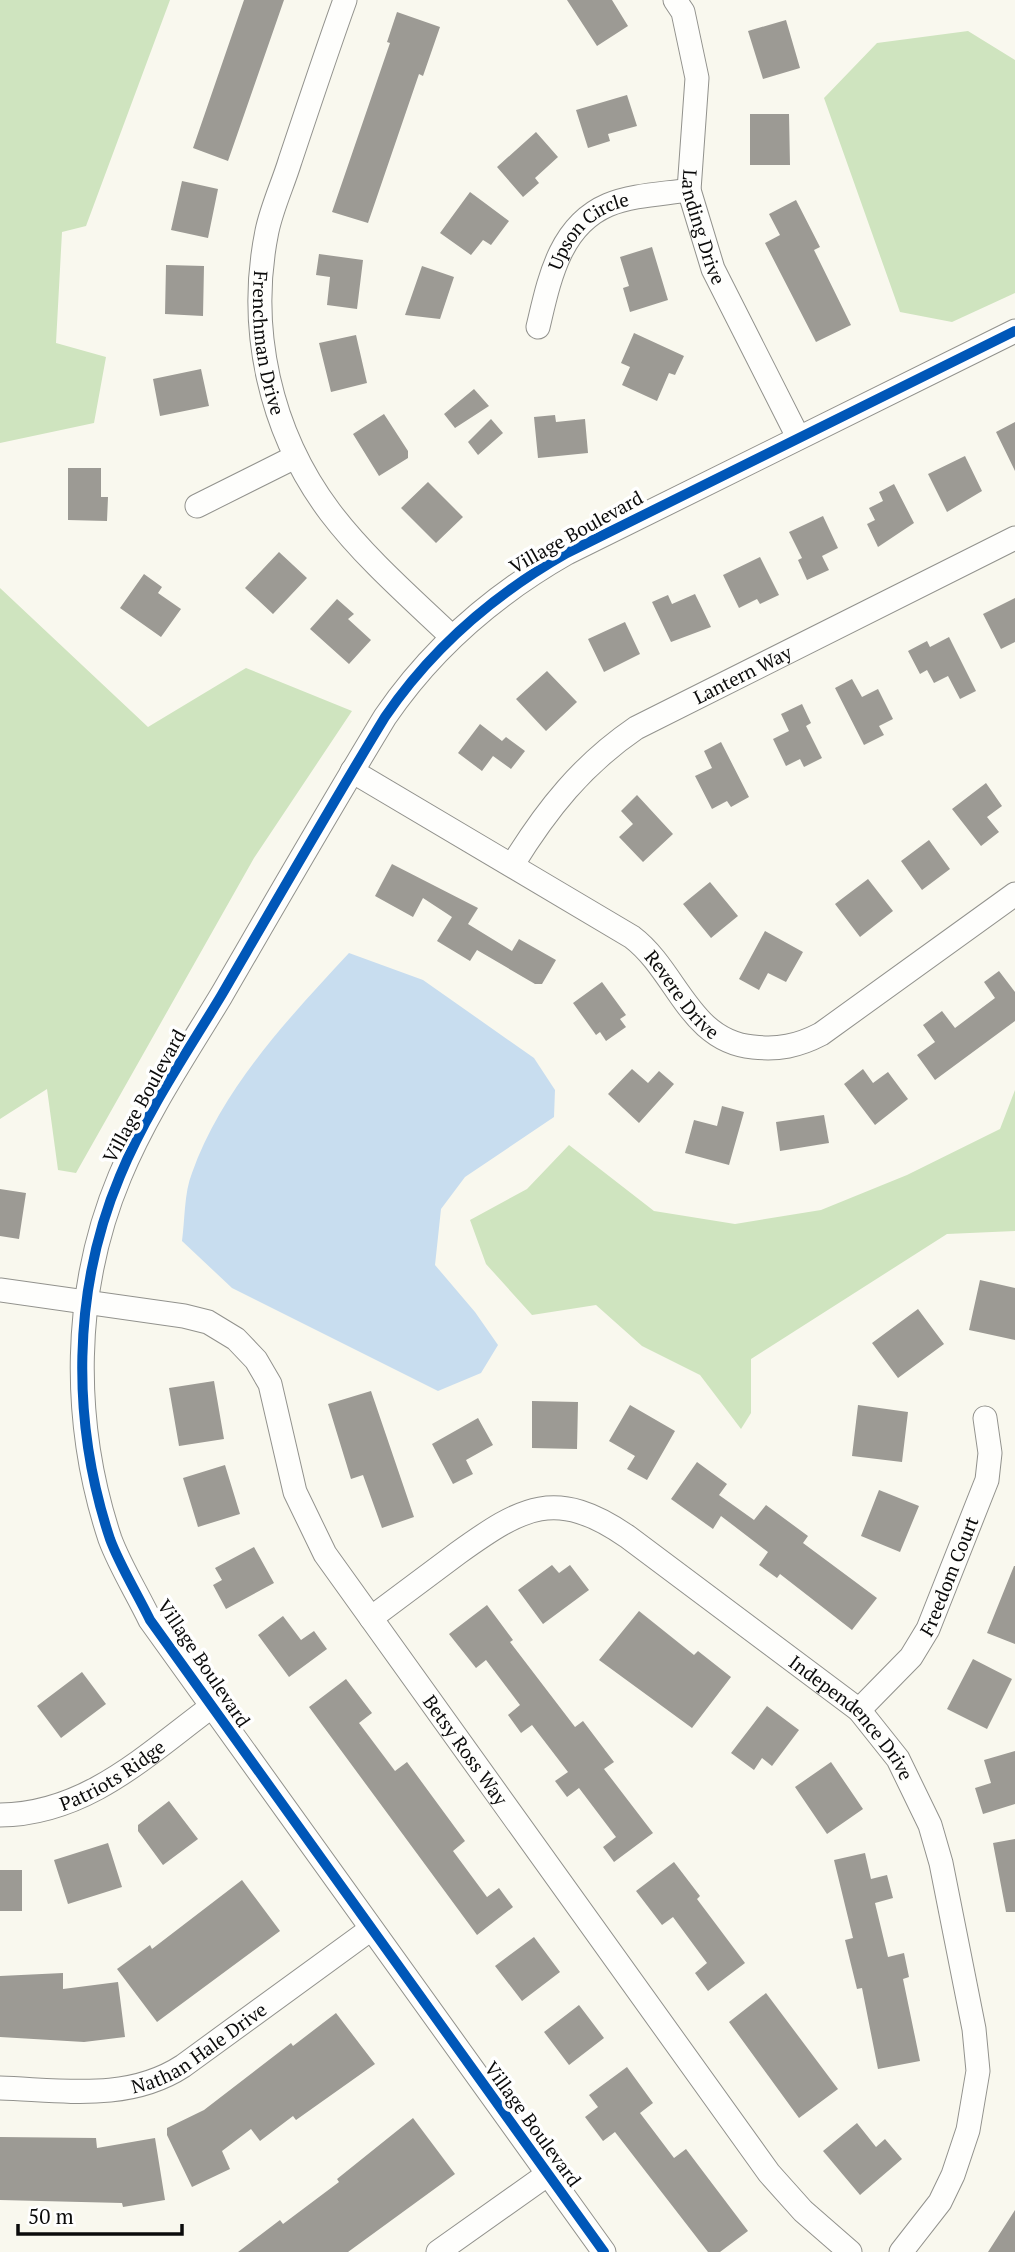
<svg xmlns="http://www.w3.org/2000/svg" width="1015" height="2252" font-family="'PT Serif',serif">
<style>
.forest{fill:#cfe4bf}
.water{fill:#c8ddef}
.building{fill:#9c9a94}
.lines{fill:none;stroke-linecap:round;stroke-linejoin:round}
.street-casing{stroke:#92928d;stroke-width:25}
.street{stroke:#fefefc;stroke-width:23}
.cycleway-casing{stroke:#fff;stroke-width:15}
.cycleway{stroke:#0057b8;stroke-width:10}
.labels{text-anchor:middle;stroke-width:7;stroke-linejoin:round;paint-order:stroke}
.street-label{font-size:19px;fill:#0b0b0b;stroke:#fff}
</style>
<rect width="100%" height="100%" fill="#f9f8ee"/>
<path class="forest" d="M0 0H170L86 226 62 232 56 343 106 357 94 423 0 443Z
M968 31 1015 60V293L952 322 900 312 824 98 877 43Z
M0 588 148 727 246 668 352 711 254 858 76 1173 58 1170 47 1089 0 1119Z
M1015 1090V1231L947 1234 751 1359V1413L741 1429 700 1375 642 1346 596 1305 532 1315 486 1264 470 1220 527 1189 569 1145 654 1211 735 1224 821 1210 907 1175 1000 1129Z"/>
<path class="water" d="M349 953 423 980 534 1058 555 1090 554 1117 465 1177 441 1209 435 1265 475 1312 498 1345 481 1373 438 1391 232 1288 182 1241C185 1220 184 1193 192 1173 222 1088 289 1018 349 953Z"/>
<path class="building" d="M244 0H284L228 161 193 148Z
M567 0H612L628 26 597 46Z
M397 12 440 27 423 76 419 74 368 223 332 212 390 43 387 42Z
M786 20 800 68 763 79 748 31Z
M627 95 637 126 608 134 610 141 588 148 576 110Z
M750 114H789L790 165H750Z
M536 132 558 157 535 178 539 183 523 197 497 167Z
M182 181 218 189 208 238 171 230Z
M470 192 509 221 491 245 483 240 471 255 440 233Z
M796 200 820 247 814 250 851 325 816 342 765 243 780 235 769 214Z
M652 247 668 300 630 312 623 288 629 286 620 257Z
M319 254 363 260 357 309 327 305 330 277 316 275Z
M166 265 204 266 203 316 165 314Z
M422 266 454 277 440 319 405 315Z
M634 333 684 356 675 375 669 373 657 401 622 385 630 367 621 363Z
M356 335 367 383 331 392 319 343Z
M201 369 209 406 160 416 153 379Z
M474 389 489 406 455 428 444 414Z
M384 414 408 451V458L379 476 353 434Z
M555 415 556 422 585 419 588 453 538 458 534 417Z
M491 419 503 433 478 455 468 442Z
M1015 422V471L996 432Z
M965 456 982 491 947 512 928 474Z
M68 468H101V497H108L107 521 68 520Z
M428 482 463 517 436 543 401 508Z
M894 484 914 523 878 547 867 524 875 520 869 508 883 501 879 492Z
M823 516 838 548 822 556 829 570 807 580 798 560 802 558 789 532Z
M279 552 307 578 273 614 245 588Z
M760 557 779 595 760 604 757 599 739 608 723 575Z
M144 574 162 587 158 593 181 609 161 637 120 608Z
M695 594 711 627 671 642 652 602 668 595 672 604Z
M1015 598V642L1001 649 983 614Z
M337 599 354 614 348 619 371 640 349 664 310 629Z
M625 622 640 654 604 672 588 639Z
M949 637 976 691 960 699 948 676 934 683 927 670 920 674 908 651 927 641 930 647Z
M547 671 577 702 546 731 516 699Z
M852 679 862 697 878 689 893 719 879 726 884 735 864 745 835 688Z
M802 704 811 723 806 726 822 758 804 767 800 759 786 766 773 739 789 731 781 714Z
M480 724 502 741 506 737 525 751 511 769 493 756 482 771 458 753Z
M721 742 749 797 731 807 727 801 712 809 695 776 712 768 704 751Z
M986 783 1002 806 987 817 999 832 981 846 952 809Z
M637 795 673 834 643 862 619 837 633 824 621 811Z
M929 840 950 869 922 890 901 861Z
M392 864 478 908 468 924 512 951 519 939 556 960 542 984H535L477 950 470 961 437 941 452 917 423 898 413 917 375 896Z
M868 879 893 911 860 937 835 904Z
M710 882 738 916 711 938 683 904Z
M765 931 803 952 786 982 768 973 759 990 739 979Z
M999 971 1015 992V1021L935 1080 917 1055 935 1042 923 1025 942 1011 955 1028 995 998 984 982Z
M602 982 626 1015 620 1019 626 1027 606 1041 600 1032 596 1035 573 1003Z
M632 1069 648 1083 659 1071 674 1084 639 1123 608 1094Z
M863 1069 873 1083 888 1072 908 1099 875 1125 844 1084Z
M722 1106 744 1112 729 1165 685 1153 694 1120 717 1126Z
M824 1115 829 1143 780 1151 776 1122Z
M0 1189 26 1193 19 1239 0 1236Z
M980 1280 1015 1288V1340L969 1330Z
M918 1309 944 1344 898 1378 872 1343Z
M214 1381 224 1439 179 1446 169 1388Z
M371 1391 414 1517 382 1528 363 1475 351 1479 328 1404Z
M532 1401 578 1402 577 1449 532 1448Z
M630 1405 675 1431 647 1480 627 1469 635 1456 609 1441Z
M858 1405 908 1412 902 1462 852 1456Z
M478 1418 493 1445 466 1460 473 1474 453 1484 432 1444Z
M697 1462 727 1484 719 1495 754 1520 766 1505 808 1536 803 1543 877 1598 852 1630 780 1574 777 1578 759 1565 768 1552 721 1516 713 1529 671 1499Z
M225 1465 240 1514 198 1527 183 1478Z
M879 1490 919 1506 900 1552 861 1536Z
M254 1547 274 1583 226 1609 213 1585 222 1580 215 1568Z
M552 1565 559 1573 570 1565 589 1590 543 1624 518 1590Z
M1014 1566H1015V1644L987 1633Z
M487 1605 513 1640 510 1642 575 1727 583 1721 614 1762 604 1769 653 1833 614 1862 603 1847 616 1837 579 1788 567 1797 555 1781 568 1772 532 1725 521 1733 508 1715 520 1705 486 1660 476 1668 449 1634Z
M639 1611 694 1655 698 1651 731 1677 692 1728 599 1660Z
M283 1616 301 1640 314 1631 327 1649 289 1677 258 1635Z
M973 1659 1012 1679 987 1729 947 1709Z
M82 1672 106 1704 61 1738 37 1706Z
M346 1679 372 1713 359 1723 395 1771 407 1762 465 1841 453 1851 487 1897 499 1888 513 1907 477 1935 309 1707Z
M767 1706 799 1730 772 1766 762 1758 754 1770 731 1753Z
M1015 1751V1804L983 1814 975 1788 991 1783 984 1760Z
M831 1762 863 1809 827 1834 795 1787Z
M169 1801 198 1839 163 1865 138 1831V1825Z
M1015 1839V1912H1006L993 1843Z
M108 1843 122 1887 68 1904 54 1860Z
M865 1853 871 1879 887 1875 893 1898 875 1903 888 1957 904 1953 909 1977 903 1979 920 2061 878 2069 862 1988 857 1989 845 1940 853 1938 834 1860Z
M674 1862 700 1896 697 1899 745 1963 708 1991 695 1973 707 1963 673 1917 662 1925 636 1891Z
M0 1870H22V1911H0Z
M242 1880 280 1931 157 2022 117 1969 150 1945 152 1949Z
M534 1937 560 1972 522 2001 495 1966Z
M63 1973V1989L118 1982 125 2037 84 2042 0 2037V1976Z
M766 1993 838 2089 799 2118 729 2022Z
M579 2005 604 2038 569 2065 544 2032Z
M336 2013 375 2064 296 2120 293 2116 260 2141 251 2129 222 2151 230 2169 192 2187 167 2135V2128L204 2110 291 2043 293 2046Z
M627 2067 653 2103 640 2113 674 2158 686 2149 748 2231 720 2252H708L615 2132 603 2141 585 2117 598 2107 589 2095Z
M413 2118 455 2174 348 2252H238L280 2220 283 2224 339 2182 337 2179Z
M857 2123 876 2147 885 2139 902 2159 860 2195 823 2151Z
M0 2137 96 2138 97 2148 155 2138 165 2200 123 2207 122 2203 0 2200Z
M1015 2210V2252H988Z"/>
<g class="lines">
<defs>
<g id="street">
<path id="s1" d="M345 0C326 53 308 107 290 161 283 184 272 207 267 231 247 329 270 432 330 512 365 558 410 597 452 637"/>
<path id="s2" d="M675 0 683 12 697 78 689 190 713 269 798 437"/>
<path id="s3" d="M538 327C549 281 559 226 608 205 632 195 663 194 689 190"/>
<path d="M197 506 295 457"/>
<path id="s4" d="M352 771 632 937C677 971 689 1041 753 1047 778 1050 798 1046 821 1034L1015 894"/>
<path id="s5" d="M513 864C547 809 582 765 636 728L1015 538"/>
<path id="s6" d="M0 1290 184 1316 208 1322 236 1339 256 1360 270 1384 295 1492 325 1554 769 2173 803 2211 850 2252"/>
<path id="s7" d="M371 1618C400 1596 429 1575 458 1553 522 1507 556 1487 628 1537L859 1710 898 1759 930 1825 941 1863 974 2029 978 2071 968 2130 953 2175 940 2202 901 2252"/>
<path id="s8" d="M859 1710 911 1657 928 1629 987 1480 990 1453 985 1418"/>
<path id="s9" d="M0 1815C86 1814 145 1756 211 1707"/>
<path id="s10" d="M0 2088C62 2090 128 2102 183 2066L371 1929"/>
<path d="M438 2252 548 2174"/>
<path d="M604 2252 150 1620C137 1593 120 1566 110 1539 71 1422 72 1290 120 1176 146 1113 186 1054 221 996 275 903 329 809 385 717 432 648 495 594 567 553L1015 331"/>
</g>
</defs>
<use href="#street" class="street-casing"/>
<use href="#street" class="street"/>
<defs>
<path id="cycleway" d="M604 2252 150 1620C137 1593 120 1566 110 1539 71 1422 72 1290 120 1176 146 1113 186 1054 221 996 275 903 329 809 385 717 432 648 495 594 567 553L1015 331"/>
</defs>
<use href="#cycleway" class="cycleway-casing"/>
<use href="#cycleway" class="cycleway"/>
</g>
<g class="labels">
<g class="street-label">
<text dy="7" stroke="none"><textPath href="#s2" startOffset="233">Landing Drive</textPath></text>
<text dy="7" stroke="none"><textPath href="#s3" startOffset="114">Upson Circle</textPath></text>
<text dy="7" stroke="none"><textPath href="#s1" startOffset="357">Frenchman Drive</textPath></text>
<text transform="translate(576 532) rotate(-29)" y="7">Village Boulevard</text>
<text dy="7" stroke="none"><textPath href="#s5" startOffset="304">Lantern Way</textPath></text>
<text dy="7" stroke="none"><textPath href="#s4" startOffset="402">Revere Drive</textPath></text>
<text transform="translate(144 1096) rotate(-61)" y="7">Village Boulevard</text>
<text dy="7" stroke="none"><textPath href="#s8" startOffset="164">Freedom Court</textPath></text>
<text transform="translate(204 1663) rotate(56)" y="7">Village Boulevard</text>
<text dy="7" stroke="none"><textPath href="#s7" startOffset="586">Independence Drive</textPath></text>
<text dy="7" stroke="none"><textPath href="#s6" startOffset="721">Betsy Ross Way</textPath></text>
<text dy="7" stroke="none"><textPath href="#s9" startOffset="121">Patriots Ridge</textPath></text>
<text dy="7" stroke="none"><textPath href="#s10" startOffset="210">Nathan Hale Drive</textPath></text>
<text transform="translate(533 2124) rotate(54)" y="7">Village Boulevard</text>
</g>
</g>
<path d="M18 2224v10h164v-10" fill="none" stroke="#0b0b0b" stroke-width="3.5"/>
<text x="28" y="2224" font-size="21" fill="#0b0b0b" stroke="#ffffff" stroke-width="5" paint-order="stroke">50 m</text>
</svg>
